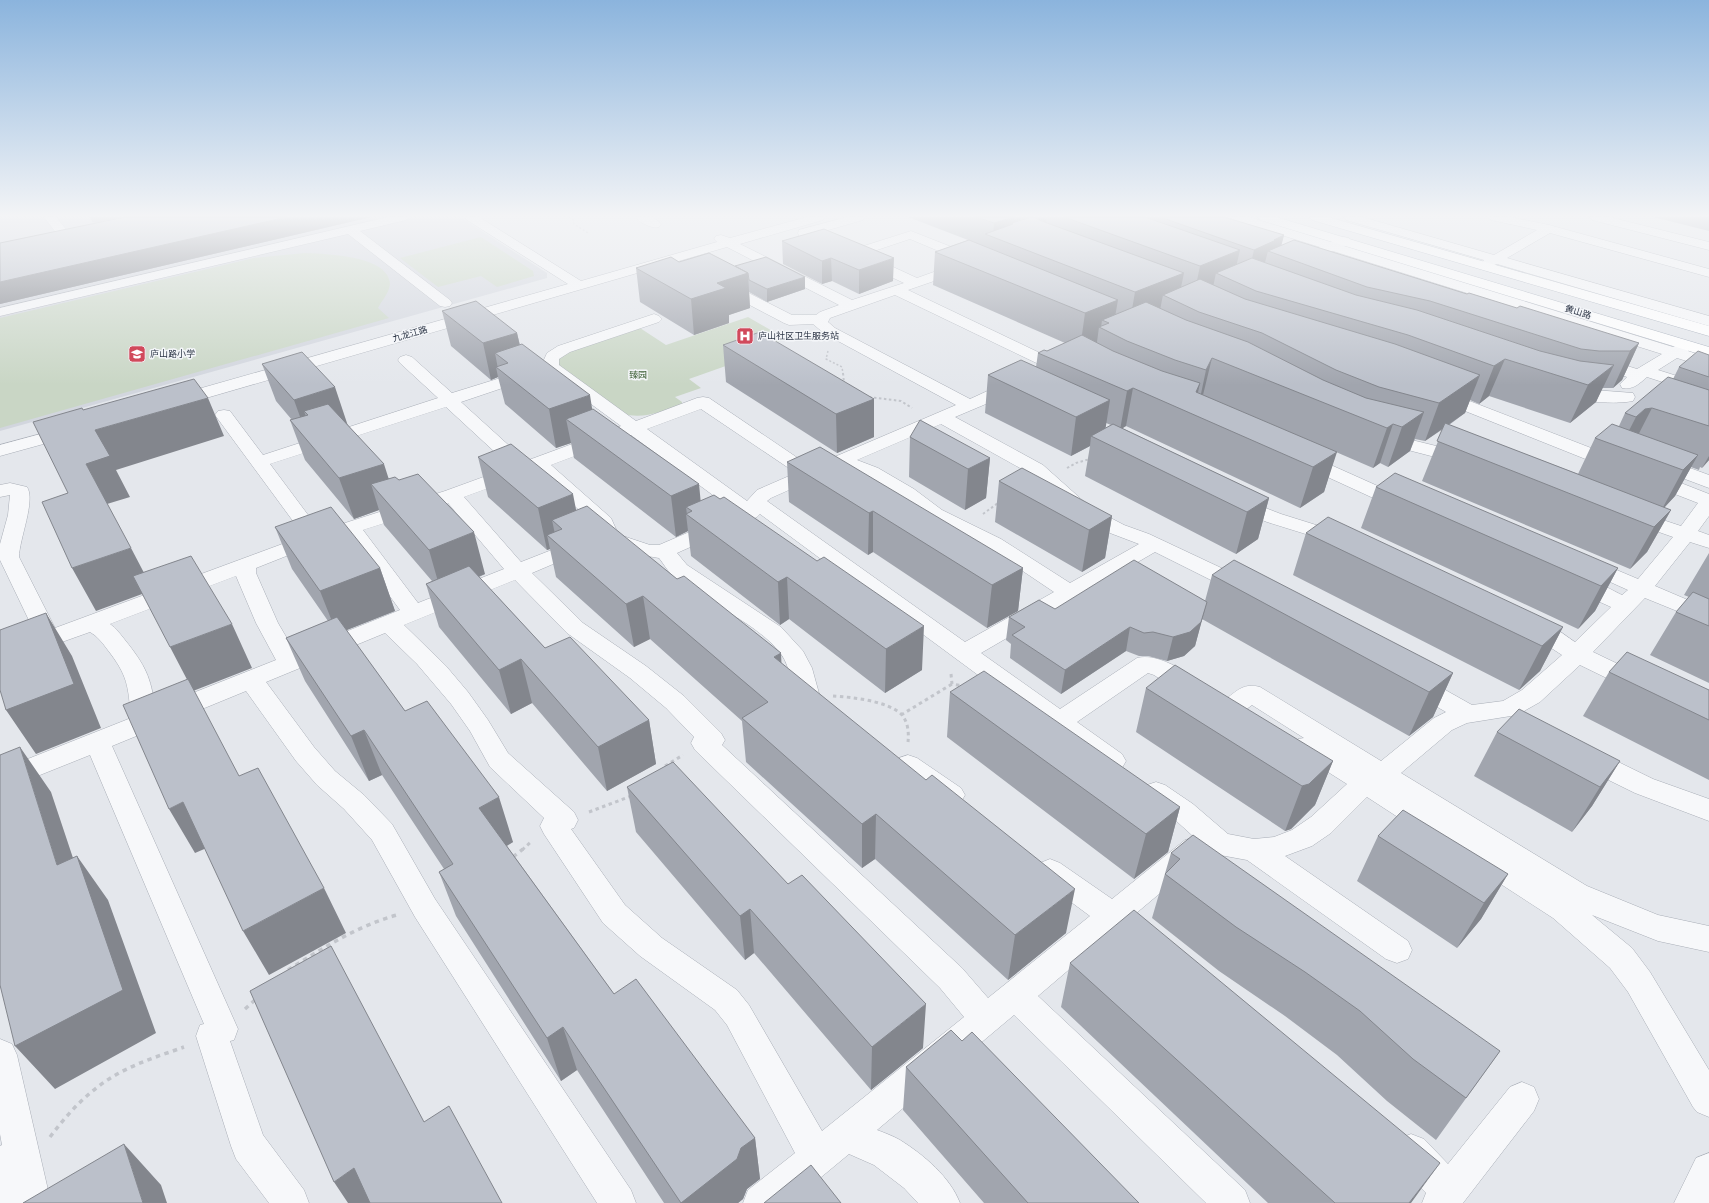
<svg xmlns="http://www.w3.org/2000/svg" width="1709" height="1203" font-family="'Archivo Narrow','Noto Sans SC',sans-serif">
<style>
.built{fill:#d2d6de}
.green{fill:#c9d6c5}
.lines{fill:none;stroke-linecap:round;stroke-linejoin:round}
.minor-casing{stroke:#a9aeb7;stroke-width:1}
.major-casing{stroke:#a3abb8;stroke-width:1}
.path-far3{stroke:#c2c5cb;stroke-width:1.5;stroke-dasharray:2 2;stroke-linecap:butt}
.path-far2{stroke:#c2c5cb;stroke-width:2;stroke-dasharray:2.5 2.5;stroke-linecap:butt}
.path-far1{stroke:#c2c5cb;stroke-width:3;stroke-dasharray:3.5 3.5;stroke-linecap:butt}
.path{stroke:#c2c5cb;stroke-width:3.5;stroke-dasharray:4.5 4.5;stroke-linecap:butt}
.minor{fill:#f7f8fa;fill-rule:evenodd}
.major{fill:#fff;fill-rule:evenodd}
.wall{fill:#a1a5ae;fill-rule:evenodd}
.shaded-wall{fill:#83868d}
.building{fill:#bbc0ca;stroke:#83868d}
.labels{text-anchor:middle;stroke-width:3;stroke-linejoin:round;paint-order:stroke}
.far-street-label{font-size:9px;fill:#2b3445;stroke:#f4f6f9}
.far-poi-label{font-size:9px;fill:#2b3445;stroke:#f4f6f9;text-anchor:start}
.far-park-label{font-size:9px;fill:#3f6138;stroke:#f4f6f9}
</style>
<rect width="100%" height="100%" fill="#e4e7ec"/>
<path class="built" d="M0 217H460L547 273V278L0 431Z"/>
<path class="green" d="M481 237 533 271 534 276 497 287 481 276 438 287 400 258Z
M305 253C324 254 387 255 390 283 390 292 382 300 378 308L389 318 0 428V318L254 258Z
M748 317 786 339 731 358 737 362 689 379 701 388 675 397 682 402V404C661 412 645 419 622 414L556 365 559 355 640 328 666 345Z"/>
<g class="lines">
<defs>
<path id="minor" d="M44 217H56L69 233 70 236 66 243 0 258V250L56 237 57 234Z
M388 217H408L406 220 360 231 450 300 452 303 450 306 445 307 440 306 348 234 0 316V308Z
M465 217H479L581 281 717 242 714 239 716 236 721 235 730 238 807 217H825L823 220 740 244 852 300 904 283 848 257 846 254 848 251 911 231 977 257 979 260 977 263H967L910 239 865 254 917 278 956 264 961 263 966 264 968 267 966 270 908 290 1063 364 1065 367 1063 370 1057 372 1051 370 895 295 830 318 828 322 835 328 970 399 1007 382 1013 381 1019 382 1021 386 1019 390 955 417 1043 465 1090 507 1124 525 1149 534 1249 581 1252 586 1249 591 1241 593 1233 591 1155 552 981 653 1060 709 1137 658C1164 651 1204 685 1226 699 1238 690 1244 683 1260 687L1381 761 1434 718 1446 712 1408 690 1404 684 1408 678 1416 676 1424 678 1472 705 1503 701 1522 690 1562 655 1522 629 1519 624 1522 619C1540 614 1560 632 1575 642L1611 607 1569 588 1566 583 1569 578C1586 574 1607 588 1622 595L1628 590 1579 568 1575 564 1579 560 1586 558 1593 560 1638 579 1673 537 1625 520 1622 516 1625 512 1632 510 1639 512 1681 526 1698 503 1644 482 1642 478 1644 474 1651 472 1658 474 1709 494V516L1698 531 1709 535V548L1690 542 1655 586 1709 609V624L1645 598 1593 652 1645 677 1649 683 1645 689 1637 691 1629 689 1580 665 1540 702 1517 715 1467 723 1452 730 1401 773 1587 886 1658 915 1709 926V952L1658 941 1592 915 1632 948 1650 972 1709 1070V1117L1697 1112 1693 1107 1628 992 1610 968 1553 918 1367 797 1331 833 1312 846 1285 856 1408 941 1412 950 1408 959 1397 963 1386 959 1247 860 1220 855 1202 858 1134 915 1138 923 1134 932 1123 936 1113 932 1038 996 1245 1190 1250 1203H1206L1014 1015 877 1130C885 1133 893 1136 900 1140 924 1155 950 1177 960 1203H918L904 1188 874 1165 849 1154 790 1203H743L748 1190 795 1153 727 1025 715 1010 640 956 603 923 544 834 540 826 544 818 490 767 470 731 451 704 417 664 385 633 266 682 314 747 335 771 364 795 392 824 435 899 631 1190 636 1203H597L415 917 372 840 344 809 317 785 296 761 246 691 112 746 238 1029 234 1040 230 1041 263 1135 304 1190 309 1203H269L236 1159 231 1146 196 1036 200 1025 204 1024 90 755 0 791V770L131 718C128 685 128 676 107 649 102 642 97 636 90 632L0 664V648L36 635 0 560V544L8 515 10 495 0 497V485L10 483 27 487C36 500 19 540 19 557L55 628 304 536 215 415 218 411 224 410 230 411 263 455 438 398 400 363 398 360 400 357 406 355 412 357 452 393 523 371 529 369 535 371 537 374 535 377 461 402 526 461 621 426 546 371 542 364 547 353 558 346 654 314 659 316 662 319 659 322 570 352 559 359V365L636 421 697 398 703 397 709 398 811 467 956 405 825 334 813 324 789 325 784 323 719 289 717 286 719 283 724 282 729 283 792 315H816L820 312 839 305 727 247 182 405 176 406 170 405 167 401 170 397 568 284 467 220ZM446 407 511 467 445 491 320 531 270 464ZM701 409 796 473 757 490 747 501 647 429ZM941 424 1029 473 1076 515 1110 533 1139 544 1070 583 1001 539 942 510 914 489 878 468 857 460ZM631 435 736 512 659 545H650L614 533 616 529 611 518 551 465ZM841 467 864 476 900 497 928 518 987 547 1054 592 965 642 767 501 771 498ZM535 471 595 524 599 533 602 534 600 538 603 542 636 554 659 558C663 563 667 570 672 575 704 604 754 619 781 654 792 669 790 688 799 703L808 705 817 703 820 697 812 668 803 651 781 627 687 565 677 553 757 517 760 514 1104 768 1113 771 1122 768 1126 761 1122 754 1077 722 1148 673 1154 675 1218 717C1234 722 1240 714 1252 705L1304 738 1298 739 1294 746 1298 753 1347 784 1311 817 1292 830 1274 837 1254 839 1228 834 1193 804 1165 785 1156 782 1147 785 1143 792 1147 799 1173 818 1194 837 1185 840 1112 899 1060 863 1050 859 1040 863 1036 871 1040 879 1090 916 988 998 962 968 722 745 725 740 721 733 684 696 646 666 583 623 532 573 586 550 589 546 586 542 579 540 572 542 521 562 464 497ZM448 503 504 569 418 603 363 530ZM346 536 400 610 295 652 278 623 256 573V568L304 549ZM236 576 256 623 276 660 155 708C151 677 145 665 125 640 121 635 116 628 110 624ZM515 580 567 633 630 678 666 708 694 737 691 743 695 750 940 988 964 1017 822 1131 749 1005 737 990 662 938 625 905 571 829 574 828 578 820 574 812 508 753 488 720 468 692 446 666 404 625Z
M635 217C644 216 655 216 661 224L659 227C652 229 640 223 635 217Z
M847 217H865L863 220 804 237 799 236 798 233 799 230Z
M1231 217H1249L1331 242 1344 237 1349 238 1351 241 1344 246 1673 347 1682 343 1688 345 1690 348 1688 351 1709 358V368L1677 358 1658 370 1709 386V397L1647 377C1639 384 1633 390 1622 388L1620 384 1627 377 1592 365 1590 362 1592 359 1598 357 1637 369 1662 354 1333 251 1303 265H1293L1291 262 1293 259 1320 247 1233 220Z
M1344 217H1362L1494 255 1537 230 1491 220 1489 217H1510L1549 225 1709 269V277L1550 233 1507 258 1709 316V326L1497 264 1489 267 1484 266 1482 263 1484 260 1346 220Z
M1590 217H1609L1709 242V250L1592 220Z
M1568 388 1633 393 1635 397 1633 401C1614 405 1581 401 1562 397L1560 393 1562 389Z
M1441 390 1622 460 1624 464 1622 468 1615 470 1608 468 1435 399 1433 395 1435 391Z
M70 426 76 427 79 431 76 435 0 456V445Z
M1383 433 1469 454 1471 458 1469 462 1462 464 1377 442 1374 438 1377 434Z
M1304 453 1409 500 1412 504 1409 508 1402 510 1395 508 1297 463 1295 459 1297 455Z
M1660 457 1709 475V488L1653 467 1651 463 1653 459Z
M1237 497 1281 514 1348 535 1351 539 1348 543 1341 545 1267 522 1230 507 1227 503 1230 499Z
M1587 748 1596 751 1653 779 1709 799V821L1635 793 1578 765 1574 758 1578 751Z
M908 755 917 758 961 788 965 795 961 802 952 805 943 802 899 772 895 765 899 758Z
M0 1039 12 1044 17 1055 51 1203H0V1146L2 1145 0 1134Z
M1522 1082 1534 1087 1539 1099 1534 1111 1463 1203H1422L1426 1193 1398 1165 1393 1152 1398 1139 1411 1134 1424 1139 1448 1164 1510 1087Z
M1709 1153V1203H1674L1696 1158Z"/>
<path id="major" d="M1258 217H1276L1709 347V357L1260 220Z
M1310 217H1328L1709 326V336L1312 220Z"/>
</defs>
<use href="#minor" class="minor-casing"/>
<use href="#major" class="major-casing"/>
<path class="path-far3" d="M569 217 573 219 574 224 588 233
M828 351 826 359 842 367 843 374"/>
<path class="path-far2" d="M843 373 844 383
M869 397 901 401 912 408
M1067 468 1076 463 1090 459
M983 514 998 503"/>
<path class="path-far1" d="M951 674 952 684 963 686
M833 696C851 697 889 701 902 715 908 722 909 733 908 742
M901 715 952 684
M665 766 683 755
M589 812 631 796
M522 850 532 841"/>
<path class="path" d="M513 857 523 849
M288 970C323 948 357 926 397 915
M245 1009 256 999
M50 1137C71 1109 95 1084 127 1069 145 1060 165 1054 184 1047"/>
<use href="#minor" class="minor"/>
<use href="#major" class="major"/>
</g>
<path class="wall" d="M90 217H371L0 304V243L96 223 92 222Z
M908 217H1224L1284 235 1281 245 1467 294 1639 343 1622 380 1613 388H1602L1596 402 1570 423 1489 396 1479 404 1470 400 1465 413 1449 425 1578 474 1595 438 1619 426 1625 413 1673 379 1679 367 1709 355V460L1702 468 1700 467 1699 470 1691 467 1675 496 1664 508 1671 510 1647 552 1630 569 1422 481 1443 429 1425 441 1415 439 1410 451 1388 467 1380 463 1373 468 1336 452 1324 492 1300 508 1126 426 1122 428 1269 498 1258 539 1236 554 1085 476 1090 446 1071 456 985 413 988 375 1036 367 1038 353 1047 351 1065 343 933 285 935 252 968 240ZM1106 423 1111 425 1105 429Z
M1653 217H1709V231Z
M824 229 893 281 859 294 832 281 822 284 783 264 782 241Z
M679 262 735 266 805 289 767 302 749 292 750 308 729 315V323L694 335 640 302 636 268Z
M442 311 517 333 520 345 592 410 701 501 922 670 885 693 789 619 780 625 691 556 688 531 676 537 574 458 571 443 556 448 505 404 498 377 491 380 451 346Z
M723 345 874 399V437L837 453 726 382Z
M262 364 348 425 389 479 485 574 479 577 545 648 649 720 656 764 607 791 532 703 511 714 439 627 426 584 432 581 384 525 379 510 354 519 305 460 290 420H292L276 401Z
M910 437 990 458 986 498 965 510 909 477Z
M478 457 576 511 781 663 1066 933 1008 980 875 859 862 868 746 762 742 721 650 639 634 647 556 577 550 549 547 550 488 497Z
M787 462 1023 568 1018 611 987 628 873 552 868 555 789 502Z
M999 481 1112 516 1105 558 1082 572 995 522Z
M1376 487 1618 568 1595 611 1578 629 1361 528Z
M275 527 380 568 395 611 346 630 405 711 513 842 507 846 614 994 755 1138 760 1179 747 1189 743 1199 738 1203H664L577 1070 561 1081 456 916 439 872 444 869 382 775 369 781 305 681 286 638 328 621 292 569Z
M1306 533 1563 627 1540 671 1519 690 1293 575Z
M1709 553V683L1650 655 1676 612 1689 597 1684 595Z
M1212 575 1453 673 1433 717 1409 736 1202 619 1195 646 1184 656 1167 661 1148 656H1139L1126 651 1061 694 1010 658 1011 644 1006 640 1009 617 1055 609 1205 601Z
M1609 672 1709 690V780L1583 716Z
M1146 688 1333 761 1315 805 1291 829 1285 831 1136 732Z
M950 692 1180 807 1168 852 1134 879 947 737Z
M1497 732 1620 761 1592 806 1572 832 1474 776Z
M627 787 923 1048 871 1090 754 953 745 960 636 832Z
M1378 836 1508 874 1481 919 1457 948 1357 881Z
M1171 853 1500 1051 1436 1140 1387 1101 1337 1055 1285 1016 1219 971 1152 918Z
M1070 963 1411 1203H1268L1061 1007Z
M962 1041 1139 1203H984L903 1110 906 1067Z"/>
<path class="shaded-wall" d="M287 217H371L0 304V282Z
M1014 217H1021L1019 240 1013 224 1012 223 1010 243 993 237 994 223Z
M1037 217H1047L1046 230 1035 233Z
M1284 235 1279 255 1268 251 1263 270 1248 276 1254 250Z
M1240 250 1233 280 1216 273 1212 292 1193 300 1200 266Z
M831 258 832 281 822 284V261Z
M894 258 893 281 859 294V270Z
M748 273 750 308 729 315V323L694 335 691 299 717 283Z
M1184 273 1178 302 1163 295 1159 315 1129 327 1135 292Z
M805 277V289L767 302V289Z
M1118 300 1112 334 1109 323 1102 320 1101 328 1099 327 1097 342 1080 349 1085 313Z
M517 333 525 369 508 363 495 353 498 369 496 367 498 377 491 380 483 343Z
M1639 343 1622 380 1613 388 1630 351Z
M1212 358 1203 395 1198 408 1206 370Z
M1505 359 1489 396 1479 404 1494 366Z
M1614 365 1596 402 1570 423 1588 385Z
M1480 375 1465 413 1425 441 1439 403Z
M1200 383 1193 415 1196 392Z
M335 387 348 426 308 415 304 411 313 437 308 439 294 400Z
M1133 388 1126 426 1120 430 1127 391Z
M590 395 596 434 566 419 571 443 556 448 549 409Z
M208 398 224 436 116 470 130 497 107 504 86 464 95 430Z
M874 399V437L837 453 836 414Z
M1110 400 1104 438 1091 436 1090 446 1071 456 1076 417Z
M1652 408 1632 447 1620 448 1636 417 1645 409Z
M1424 412 1410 451 1388 467 1402 427Z
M1393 424 1380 463 1373 468 1387 428Z
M1337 452 1324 492 1300 508 1313 467Z
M1698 455 1675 496 1661 511 1683 470Z
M1709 456V460L1702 468Z
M990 458 986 498 965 510 968 469Z
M384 464 397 505 371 484 379 510 354 519 339 478Z
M699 484 703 525 692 511 686 507 687 515 686 514 688 531 676 537 671 496Z
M573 494 581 535 562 529 552 520 557 544 547 535 550 549 547 550 538 508Z
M1269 498 1258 539 1236 554 1247 512Z
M1671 510 1647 552 1630 569 1654 527Z
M873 511V552L868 555 869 513Z
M1112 516 1105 558 1082 572 1089 530Z
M474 532 485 574 441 592 429 550Z
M131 548 153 590 96 611 72 568Z
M380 568 395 611 337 634 320 591Z
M1023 568 1018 611 987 628 992 585Z
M1618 568 1595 611 1578 629 1601 586Z
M787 577 789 619 780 625 778 582Z
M643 596 650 639 634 647 626 604Z
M1207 602 1195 646 1184 656 1167 661 1173 637Z
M46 613 72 656 101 728 36 754 6 710Z
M232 624 252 668 193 691 170 647Z
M924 626 922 670 885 693 886 649Z
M1130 627 1126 651 1061 694 1065 670Z
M1563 627 1540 671 1519 690 1542 646Z
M781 653 783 697 774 657Z
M521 659 532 703 511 714 499 670Z
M1453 673 1433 717 1409 736 1429 692Z
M649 720 656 764 607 791 598 747Z
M364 730 382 775 369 781 351 736Z
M20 747 51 792 90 909 57 865Z
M1333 761 1315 805 1291 829 1285 831 1302 786Z
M1620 761 1592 806 1572 832 1600 787Z
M499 797 513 842 494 853 479 808Z
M183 802 209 847 195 853 169 809Z
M1180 807 1168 852 1134 879 1146 834Z
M876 814 875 859 862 868V824Z
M77 856 108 900 156 1033 55 1089 15 1046Z
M1508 874 1481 919 1457 948 1484 903Z
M324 888 346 933 269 975 243 931Z
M1075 889 1066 933 1008 980 1015 935Z
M750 909 754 953 745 960 740 916Z
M926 1004 923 1048 871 1090 872 1047Z
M563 1027 577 1070 561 1081 547 1038Z
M755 1138 760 1179 747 1189 743 1199 738 1203H681L741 1148Z
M124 1144 161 1185 167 1203H143Z
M1440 1163 1411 1203H1409Z
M354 1168 376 1203H348L334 1182Z"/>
<path class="building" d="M124 217H287L0 282V243L125 217Z
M976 217H1014L994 223Z
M1031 217H1034L1039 220 1184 273 1135 292 985 234 1013 224 1012 223Z
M1064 217H1145L1240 250 1200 266Z
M1160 217H1224L1284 235 1274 240H1276L1254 250Z
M824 229 894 258 859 270 831 258 822 261 782 241Z
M969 240 1118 300 1085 313 935 252Z
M1294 240 1467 294 1469 293 1517 308 1520 306 1639 343 1630 351H1599L1581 349 1430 301 1367 287 1268 251Z
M709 253 748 273 717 283 726 288 691 299 636 268 671 257 679 262Z
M766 257 805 277 767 289 749 280 748 273 735 266Z
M1252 258 1356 295 1417 310 1540 351 1580 361 1614 365 1588 385 1505 359 1494 366 1408 335 1256 291 1216 273Z
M1200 279 1245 299 1395 344 1480 375 1439 403 1379 387 1336 370 1262 333 1199 312 1163 295Z
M476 301 517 333 483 343 442 311Z
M1146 302 1186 320 1248 342 1323 380 1366 398 1424 412 1402 427 1393 424 1387 428 1212 358 1206 370 1175 360 1127 341 1099 327 1109 323 1102 320Z
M760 332 874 399 836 414 723 345Z
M1082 335 1113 351 1162 371 1200 383 1196 392 1337 452 1313 467 1133 388 1127 391 1038 353 1044 350 1047 351Z
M522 344 590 395 549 409 496 367 508 363 495 353Z
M1698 351 1709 355V377L1679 367Z
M302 352 335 387 294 400 262 364Z
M1021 360 1110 400 1076 417 988 375Z
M1668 377 1709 390V426L1652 408 1645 409 1636 417 1625 413Z
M194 379 208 398 95 430 110 456 86 464 131 548 72 568 42 502 68 493 33 422 82 408 83 410Z
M328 404 384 464 339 478 290 420 308 415 304 411Z
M593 409 699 484 671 496 566 419Z
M920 420 990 458 968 469 910 437Z
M1445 423 1671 510 1654 527 1437 441Z
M1113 424 1269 498 1247 512 1091 436Z
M1612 424 1698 455 1683 470 1595 438Z
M511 444 573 494 538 508 478 457Z
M820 447 1023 568 992 585 873 511 869 513 787 462Z
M1022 468 1112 516 1089 530 999 481Z
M1395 473 1618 568 1601 586 1376 487Z
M418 474 474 532 429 550 371 484 395 477 399 480Z
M714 495 720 499 724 497 817 561 824 557 924 626 886 649 787 577 778 582 686 514 692 511 686 507Z
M587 506 677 579 684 576 781 653 774 657 926 780 932 775 1075 889 1015 935 876 814 862 824 742 718 768 702 643 596 626 604 547 535 562 529 552 520Z
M331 507 380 568 320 591 275 527Z
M1328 517 1563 627 1542 646 1306 533Z
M191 556 232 624 170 647 133 576Z
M1134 560 1207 602 1201 622 1190 632 1173 637 1153 632 1144 633 1130 627 1065 670 1012 635 1025 627 1009 617 1039 600 1055 609Z
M1234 560 1453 673 1429 692 1212 575Z
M469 566 545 648 570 637 649 720 598 747 521 659 499 670 426 584Z
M1693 592 1709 599V626L1676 612Z
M46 613 74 684 6 710 0 690V630Z
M337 617 405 711 427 701 499 797 479 808 614 994 636 979 755 1138 741 1148 737 1159 681 1203 563 1027 547 1038 439 872 453 864 364 730 351 736 286 638Z
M1627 652 1709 690V720L1609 672Z
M1175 665 1333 761 1309 784 1302 786 1146 688Z
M984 671 1180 807 1146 834 950 692Z
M188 679 239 776 258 768 324 888 243 931 183 802 169 809 123 705Z
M1519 709 1620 761 1600 787 1497 732Z
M20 747 57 865 77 856 123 990 15 1046 0 985V755Z
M673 762 788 884 802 875 926 1004 872 1047 750 909 740 916 627 787Z
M1403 810 1508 874 1484 903 1378 836Z
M1193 835 1500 1051 1466 1098 1413 1059 1360 1011 1305 972 1236 927 1165 874 1180 859 1171 853Z
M1134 910 1440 1163 1409 1203H1335L1070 963Z
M331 946 424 1122 449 1106 502 1203H370L354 1168 334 1182 250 991Z
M951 1030 962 1041 972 1032 1139 1203H1028L906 1067Z
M124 1144 143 1203H23Z
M811 1165 841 1203H764Z"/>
<linearGradient id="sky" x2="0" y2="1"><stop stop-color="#8bb4dd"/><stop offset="0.56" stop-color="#f3f4f6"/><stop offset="1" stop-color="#f3f4f6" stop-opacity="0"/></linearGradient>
<rect width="1709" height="385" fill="url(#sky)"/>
<defs>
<symbol id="hospital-square" viewBox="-11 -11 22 22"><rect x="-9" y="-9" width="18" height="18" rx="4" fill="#d1495b" stroke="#f4f6f9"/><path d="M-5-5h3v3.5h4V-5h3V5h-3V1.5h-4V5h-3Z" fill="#fff"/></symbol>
<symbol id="school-square" viewBox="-11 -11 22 22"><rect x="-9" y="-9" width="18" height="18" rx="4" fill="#d1495b" stroke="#f4f6f9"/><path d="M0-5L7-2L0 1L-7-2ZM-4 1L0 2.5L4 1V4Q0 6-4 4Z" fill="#fff"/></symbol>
</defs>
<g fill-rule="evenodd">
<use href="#hospital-square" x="735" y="326" width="20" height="20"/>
<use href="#school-square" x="127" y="344" width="20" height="20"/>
</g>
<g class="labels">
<g class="far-street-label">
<text transform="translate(1578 312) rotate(17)" y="3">黄山路</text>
<text transform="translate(410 334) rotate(-16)" y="3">九龙江路</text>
</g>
<g class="far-poi-label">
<text x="758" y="339">庐山社区卫生服务站</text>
<text x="150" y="357">庐山路小学</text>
</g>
<g class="far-park-label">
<text x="638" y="378">臻园</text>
</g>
</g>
</svg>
